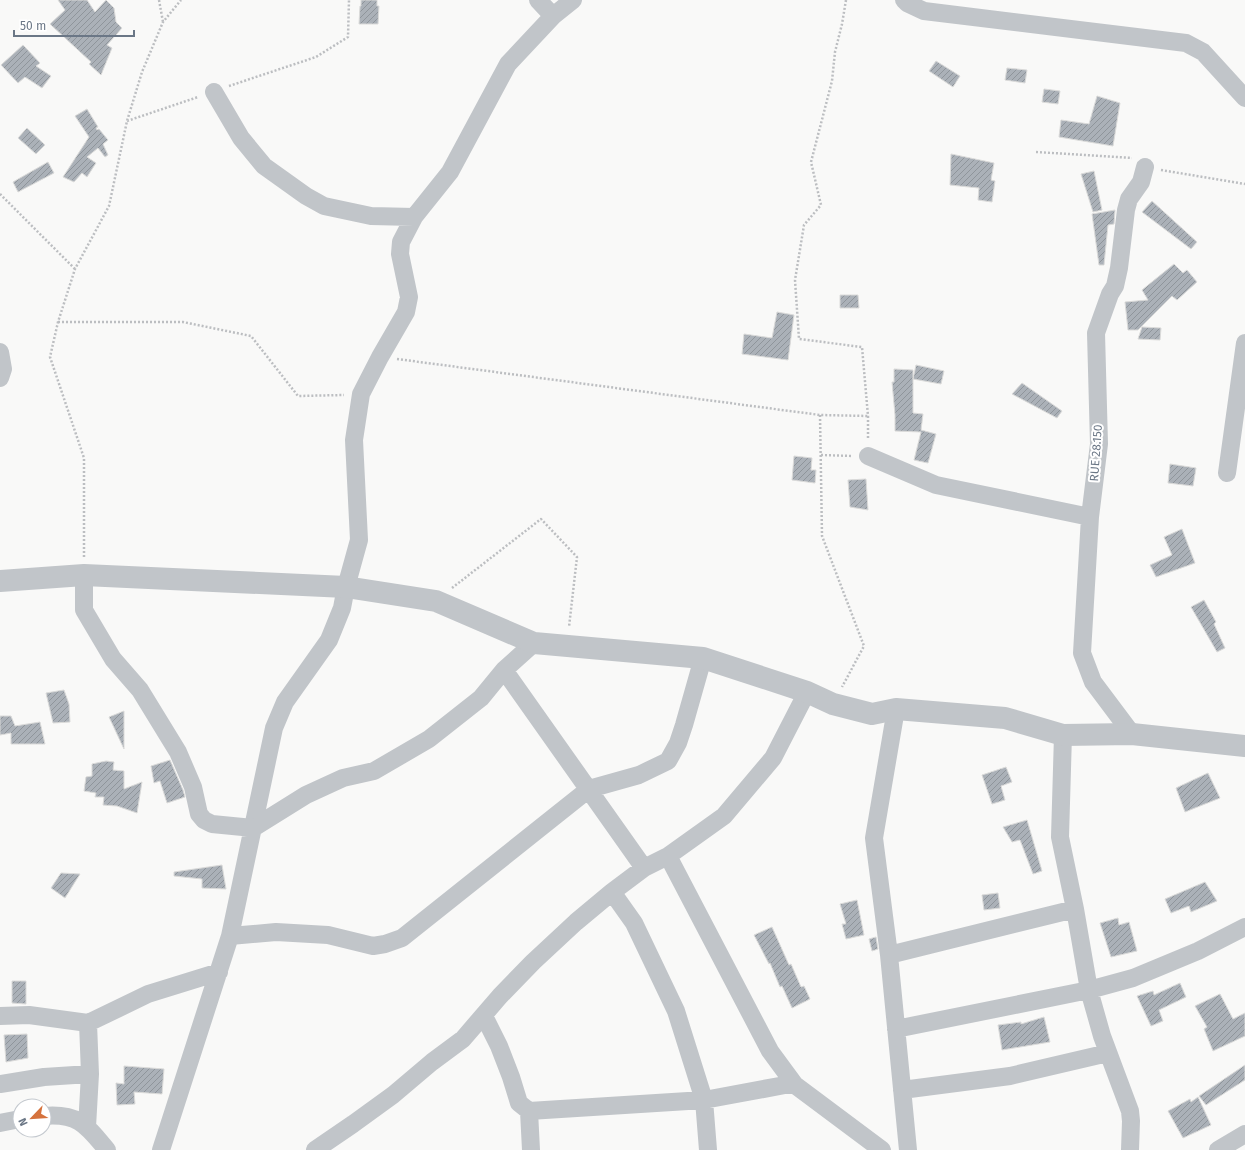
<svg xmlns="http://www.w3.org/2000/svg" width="1245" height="1150" font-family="'Fira Sans',sans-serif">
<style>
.building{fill:url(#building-hatch);stroke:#dbdbda}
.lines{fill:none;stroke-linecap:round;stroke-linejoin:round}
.path{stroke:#bcbec1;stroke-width:2.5;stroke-dasharray:2 2;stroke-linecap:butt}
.minor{stroke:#c1c5c9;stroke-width:18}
.tertiary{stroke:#c1c5c9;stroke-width:22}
.labels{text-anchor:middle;stroke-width:4;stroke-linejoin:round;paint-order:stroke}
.street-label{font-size:12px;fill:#6b7786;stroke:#fff}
</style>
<defs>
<pattern id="building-hatch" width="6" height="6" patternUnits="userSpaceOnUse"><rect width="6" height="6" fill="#abb1b8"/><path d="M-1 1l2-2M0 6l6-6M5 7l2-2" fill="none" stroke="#8f959b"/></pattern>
</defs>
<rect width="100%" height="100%" fill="#f9f9f8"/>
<path class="building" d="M58 0H87L95 12 106 0 114 8 116 22 122 28 107 45 112 48 101 75 89 64 91 62 50 24 65 10Z
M361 0H377V6H379L378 24H359L360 6H361Z
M23 45 40 63 36 66 51 76 42 88 25 77 18 83 1 65Z
M936 61 960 76 953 87 929 71Z
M1007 68 1027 70 1025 83 1005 80Z
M1044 89 1060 91 1058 104 1042 102Z
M1097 96 1120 103 1113 146 1059 137 1061 120 1089 124Z
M87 109 98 127 96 128 97 130 99 129 108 140 103 144 108 155 105 157 98 148 87 157 96 163 87 177 82 173 74 182 63 177 89 137 75 116Z
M27 128 45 145 36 154 18 138Z
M951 154 994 163 991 180 995 181 992 202 978 200 979 188 950 185Z
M48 162 54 173 18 192 13 182Z
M1094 171 1102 210 1093 212 1081 174Z
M1152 201 1197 242 1191 249 1142 212Z
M1115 210 1114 224 1108 225 1104 265H1099L1092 214Z
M1174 264 1183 273 1187 270 1197 282 1177 300 1172 296 1138 330H1128L1125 302 1148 300 1142 290Z
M840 295H858L859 308H840Z
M777 312 794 315 788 360 742 354 744 334 772 338Z
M1142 327 1161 328 1160 340 1138 339Z
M916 365 944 371 941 384 913 379Z
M894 369 913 370V413L923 414 921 430 936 434 928 463 914 460 921 432 895 431V415L892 382H894Z
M1022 383 1062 411 1057 418 1012 394Z
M794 456 812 458 811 470H816L815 483 792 480Z
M1170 464 1196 468 1193 486 1168 483Z
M866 479 868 510 850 507 848 480Z
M1182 529 1195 563 1156 577 1150 565 1172 555 1164 537Z
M1204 600 1216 622 1214 624 1225 648 1217 652 1191 607Z
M64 690 69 704 70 722 53 723 46 693Z
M124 711V749L109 717Z
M0 716H11L15 726 40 722 45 744H11V733L0 735Z
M170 760 183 790 185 797 167 803 160 781 154 783 151 766Z
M106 761 114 762 113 770 124 771V789L142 782 137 813 117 806 103 805 104 797H95L96 793 84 791 86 777 92 776V764Z
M1006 767 1012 782 1001 786 1005 800 992 804 982 775Z
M1208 773 1220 798 1185 812 1176 788Z
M1027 820 1042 871 1033 874 1020 840 1012 842 1003 827Z
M222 865 226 889 202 888V879L174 876V872Z
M61 873 80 874 65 898 51 888Z
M1205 882 1217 901 1191 912 1189 906 1171 913 1165 899Z
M998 893 1000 908 984 910 982 895Z
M857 900 864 935 846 939 842 924H846L840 904Z
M1118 918 1119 925 1129 922 1137 951 1111 957 1100 923Z
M772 927 789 965 791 964 801 987 804 986 810 999 792 1008 782 986 780 987 770 963 769 964 754 935Z
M876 937 878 949 872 951 869 939Z
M12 981H26V1004L12 1003Z
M1180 983 1186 997 1159 1010 1163 1021 1151 1026 1137 996 1153 991 1154 995Z
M1220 994 1233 1019 1245 1013V1036L1213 1051 1204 1029 1207 1027 1195 1006Z
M1044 1017 1050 1042 1002 1050 998 1025 1021 1022V1024Z
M27 1034 28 1058 6 1062 4 1035Z
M1245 1065V1080L1206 1105 1199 1096Z
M124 1066 164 1069 162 1094 134 1092 135 1104 117 1105 116 1083 124 1084Z
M1198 1097 1211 1125 1183 1138 1168 1111 1190 1099 1191 1102Z"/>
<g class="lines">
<path class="path" d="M159 0 163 22
M846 0 842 24 835 52 832 81 811 162 821 205 804 225 795 280 799 339 862 347 868 416V440
M229 86 316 57 348 37 349 0
M127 121 198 97
M1036 152 1132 158
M1161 170 1245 184
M0 194 75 269
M58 322H183L251 336 298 396 344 395
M397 359 820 415 868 416
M820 415 822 536 864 646 842 687
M821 455 853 456
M84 557V458L50 357 58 322 75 269 109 206 127 121 142 72 163 22 181 0
M452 588 541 519 577 557 569 627"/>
<path class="minor" d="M538 0 553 16
M904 0 907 3 924 11 1186 43 1203 52 1245 98
M214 92 241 138 264 166 306 196 324 206 371 216 414 217
M0 352 3 369 0 378
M868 456 936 485 1090 517
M1227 473 1245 343
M84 575V610L113 659 140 690 178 752 193 787 199 814 204 820 212 824 253 828 306 795 343 778 374 771 429 739 481 698 504 670 534 643
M504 670 644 868
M896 709 874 838 889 955 908 1150
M1132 734 1093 682 1082 653 1090 517 1099 444 1096 333 1110 294 1115 286 1119 268 1126 210 1129 199 1141 182 1145 167
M1063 735 1060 837 1075 909 1089 990 1102 1036 1130 1111 1131 1121 1130 1150
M668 856 770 1051 795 1085 882 1150
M612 892 634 923 676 1011 704 1100 708 1150
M230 936 276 932 328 935 373 946 385 944 402 938 589 789 639 775 668 761 678 743 684 725 703 658
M889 955 1075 909
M0 1016 29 1015 88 1023 148 994 219 972
M484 1016 499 1046 511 1077 519 1103 529 1111
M896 1029 1089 990 1133 978 1198 951 1245 927
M0 1084 44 1077 90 1074
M902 1090 1010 1076 1108 1053
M44 1116C79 1113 87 1126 107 1150
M0 1123 20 1119
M87 1127 90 1074 88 1023
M161 1150 230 936 274 728 285 702 329 640 342 608 346 587 359 540 354 440 361 394 380 357 406 312 409 297 400 254 401 242 414 217 450 172 508 64 553 16 573 0
M315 1150 353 1124 393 1095 432 1062 463 1039 500 996 533 962 576 922 612 892 644 868 668 856 724 816 773 758 807 692
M531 1150 529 1111 704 1100 785 1085H795
M1218 1150 1245 1134"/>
<path class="tertiary" d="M0 581 84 575 346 587 436 601 534 643 703 658 807 692 833 704 872 714 896 709 1005 718 1063 735 1132 734 1245 746"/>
</g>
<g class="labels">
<g class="street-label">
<text transform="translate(1096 453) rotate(-86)" y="4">RUE 28.150</text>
</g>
</g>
<g transform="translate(32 1118) rotate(245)"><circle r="19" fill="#ffffff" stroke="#c4c9cf"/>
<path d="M0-3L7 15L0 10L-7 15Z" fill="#d5723c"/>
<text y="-6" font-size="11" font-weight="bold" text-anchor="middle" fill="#6b7786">N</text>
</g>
<path d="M14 30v6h120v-6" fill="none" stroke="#6b7786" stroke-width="2"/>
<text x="20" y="30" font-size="12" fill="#6b7786" stroke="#ffffff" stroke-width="3" paint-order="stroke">50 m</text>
</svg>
